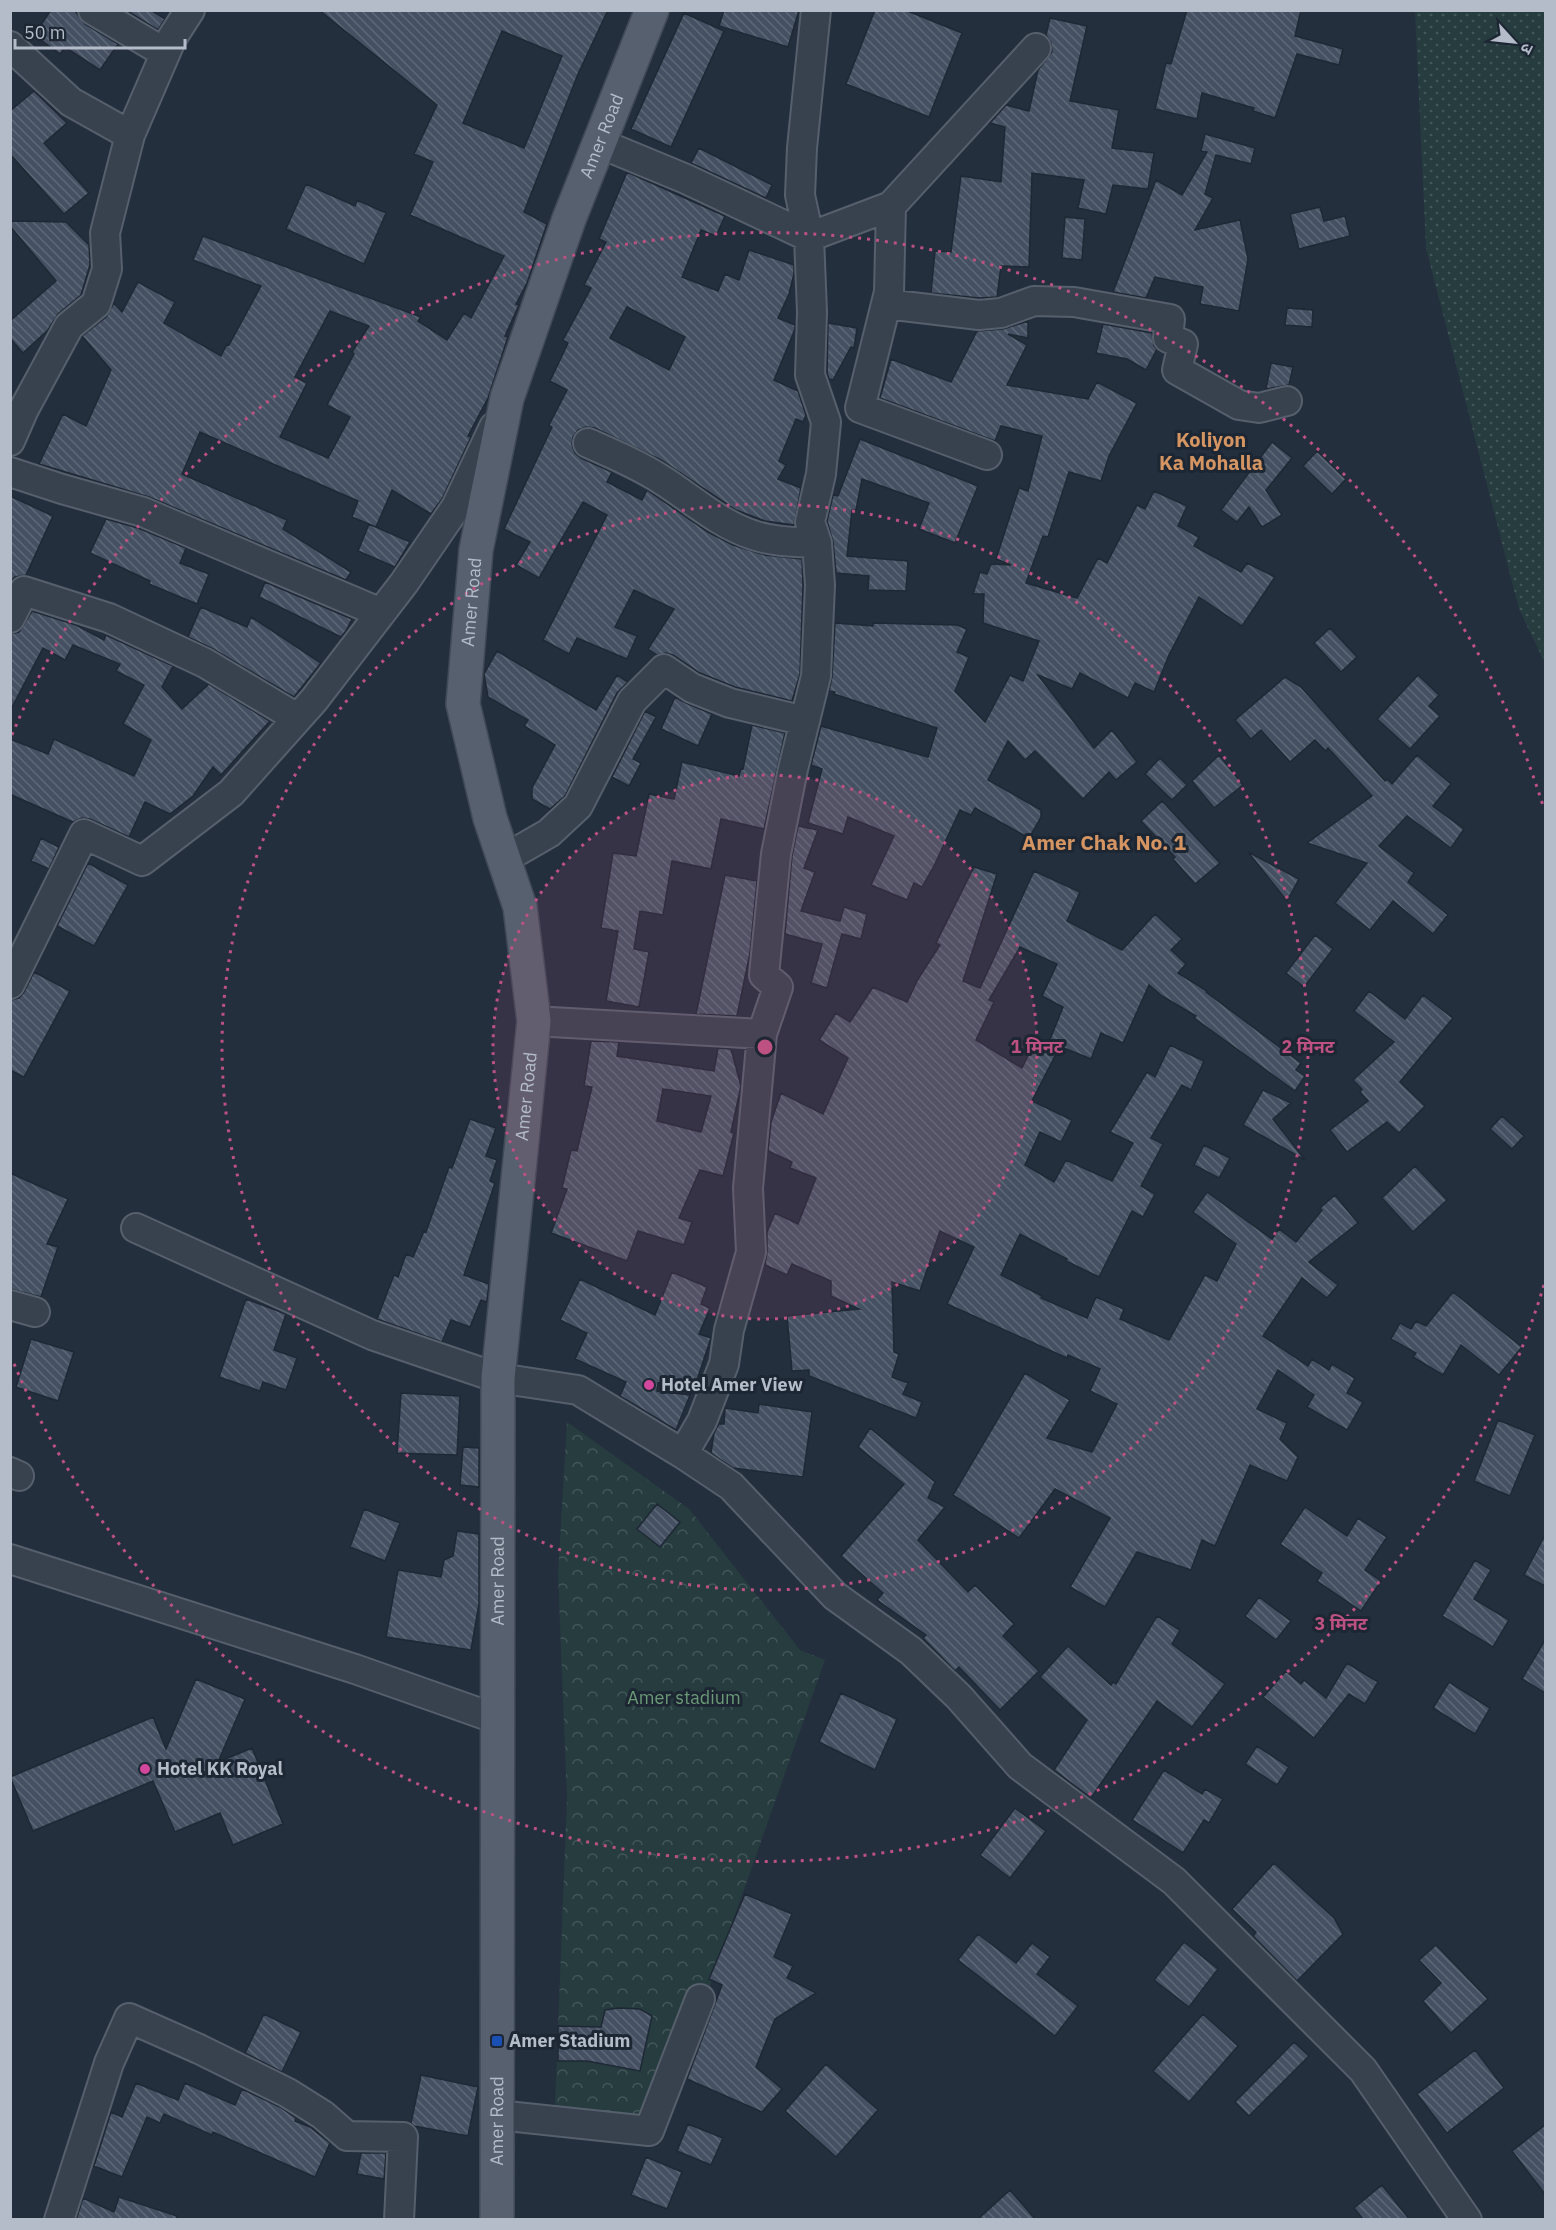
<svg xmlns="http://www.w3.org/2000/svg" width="1556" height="2230" font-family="'IBM Plex Sans','Noto Sans Devanagari',sans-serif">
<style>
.grass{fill:url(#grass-dots)}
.forest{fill:url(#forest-crowns)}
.building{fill:url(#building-back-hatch);stroke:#1f2835;stroke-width:1.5;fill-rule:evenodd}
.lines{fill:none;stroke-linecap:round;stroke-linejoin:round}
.minor-casing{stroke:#565f6c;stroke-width:32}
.major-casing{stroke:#414a57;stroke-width:36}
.minor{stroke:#38414e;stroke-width:28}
.major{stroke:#56606e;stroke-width:33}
.ring{fill:none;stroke:#bd5182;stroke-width:3;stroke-dasharray:3 6}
.hotel-dot{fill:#d1479c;stroke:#1d2633;stroke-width:2}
.transit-dot{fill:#1a4fb4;stroke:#1d2633;stroke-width:2}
.labels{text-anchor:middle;stroke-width:6;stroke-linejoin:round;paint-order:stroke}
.street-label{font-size:18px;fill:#b4bcc9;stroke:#1d2633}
.poi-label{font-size:18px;font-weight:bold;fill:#b4bcc9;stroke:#1d2633;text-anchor:start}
.park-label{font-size:18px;fill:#6b9a76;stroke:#1d2633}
.neighbourhood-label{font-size:20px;font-weight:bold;fill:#d59563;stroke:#1d2633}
.quarter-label{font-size:21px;font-weight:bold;fill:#d59563;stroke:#1d2633}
.centre{fill:#bd5182;stroke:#1d2633;stroke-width:3}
.ring-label{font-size:18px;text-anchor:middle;font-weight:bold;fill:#bd5182;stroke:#1d2633;stroke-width:6;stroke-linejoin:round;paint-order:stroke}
</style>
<defs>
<pattern id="grass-dots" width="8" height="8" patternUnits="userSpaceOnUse" patternTransform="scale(1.5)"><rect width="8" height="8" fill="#263c3f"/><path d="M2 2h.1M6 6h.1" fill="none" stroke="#435659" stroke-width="1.8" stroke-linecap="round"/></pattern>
<pattern id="forest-crowns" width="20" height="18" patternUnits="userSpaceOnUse" patternTransform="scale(1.5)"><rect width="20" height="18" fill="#263c3f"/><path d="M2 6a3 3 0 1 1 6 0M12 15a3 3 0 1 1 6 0" fill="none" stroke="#435659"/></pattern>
<pattern id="building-back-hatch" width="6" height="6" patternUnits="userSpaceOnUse" patternTransform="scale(1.5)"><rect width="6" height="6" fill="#455162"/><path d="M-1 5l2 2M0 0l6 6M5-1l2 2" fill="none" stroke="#5d6877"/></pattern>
</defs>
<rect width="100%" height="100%" fill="#242f3e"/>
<path class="grass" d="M1415 11H1545V663L1519 609 1426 248Z"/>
<path class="forest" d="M567 1422 689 1509 800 1650 825 1660 655 2142 554 2131 567 1798 558 1574Z"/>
<path class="building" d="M51 10H74L85 24 118 44 100 70 65 47 60 54 34 35Z
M126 10H151L165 19 158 30Z
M319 10H608L578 74 524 212 547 224 527 283 516 304 519 305 505 336 508 337 488 398 468 436 471 437 442 499 431 514 392 490 376 527 352 517 358 501 200 432 182 474 287 520 283 529 351 572 346 580 149 497 39 464 63 414 86 426 111 370 82 336 106 317 114 303 122 312 138 282 175 302 164 323 221 356 227 344 229 345 261 286 193 260 203 236 421 317 418 321 447 340 464 313 471 318 504 256 410 215 433 162 414 154 437 105ZM502 31 562 56 524 148 463 123ZM330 311 369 326 352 352 354 354 327 405 350 417 328 458 280 437 307 383 295 377Z
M724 10H799L788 47 719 26Z
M875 10H905L962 33 929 117 846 84Z
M1187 10H1301L1295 36 1343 49 1339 65 1297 54 1275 118 1253 111 1254 108 1202 93 1197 119 1155 109 1166 63 1171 64Z
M684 13 724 31 671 147 631 129Z
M1050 18 1087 26 1070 101 1119 110 1112 148 1154 153 1148 189 1113 185 1106 214 1078 208 1084 180 1032 173 1029 267 1001 266 997 297 979 298 931 293 935 251 951 252 961 176 1001 182 1005 127 990 123 1006 105 1029 111 1038 70 1052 52 1051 43 1046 35Z
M34 91 67 123 44 143 89 193 64 214 10 154V111Z
M1205 134 1255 148 1251 164 1216 155 1205 194 1213 198 1195 230 1240 220 1248 259 1239 311 1200 304 1203 287 1155 277 1146 298 1113 292 1156 180 1182 195 1207 152 1201 151Z
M699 148 772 185 766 198 691 163Z
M627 172 725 216 716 236 701 230 682 277 718 291 725 274 739 280 749 250 794 265V274L789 294 778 318 795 325V329L774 380 798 391 806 415 803 422 796 419 779 461 786 465 778 479 801 488 794 525 765 521 736 510 661 460 595 428 586 427 578 430 573 437 572 445 575 453 581 458 612 472 607 482 642 500 647 490 708 532 733 545 765 555 802 559 803 585 800 674 792 701 735 687 700 673 673 655 666 653 657 655 648 649 674 609 634 590 615 627 637 636 627 659 577 638 569 654 543 640 607 515 583 502 539 578 516 565 530 542 504 529 552 427 549 425 567 390 550 381 568 343 563 340 591 288 584 285 606 242 599 239ZM627 307 685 337 669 370 610 338Z
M306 184 355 206 357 200 386 213 364 264 286 229Z
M1320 207 1324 221 1345 216 1350 236 1299 249 1290 214Z
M1065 217 1085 219 1082 260 1062 258Z
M10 221 66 222 89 245 90 265 81 295 58 314 48 330 23 353 10 338V321L56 281 10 226Z
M1287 308 1313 310 1312 327 1285 325Z
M1028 321V338L1008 334 1027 345 1007 385 1088 399 1097 382 1137 403 1109 456 1101 481 1069 472 1048 537 1043 536 1026 583 1077 598 1098 558 1107 563 1137 505 1145 509 1154 491 1187 506 1178 526 1199 537 1194 546 1241 572 1247 563 1275 577 1242 626 1199 597 1169 655 1154 692 1135 683 1128 698 1080 673 1072 689 1038 675 1094 748 1112 730 1137 762 1116 780 1109 772 1083 799 1035 751 1025 760 1008 741 988 780 1041 810V817L1029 838 975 808 971 815 960 810 934 866 922 887 914 883 907 900 871 885 894 836 848 817 843 834 808 823 822 769 811 765 821 726 928 757 937 728 834 694 835 692 829 691 832 677 835 623 873 626V623L957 625 967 629 957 652 969 657 955 691 985 722 1010 675 1023 681 1039 641 983 623 984 594H973L980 572 987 574 991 564 1011 565 996 559 1019 488 1028 491 1042 436 1001 426 995 441 880 398 891 359 951 382 977 331 1003 329Z
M828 323 857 328 854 348 851 347 833 380 829 379 827 373Z
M1103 324 1152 333 1154 346 1157 349 1146 370 1127 359 1096 353Z
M1271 363 1293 367 1289 385 1266 389Z
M860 439 978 486 955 543 919 529 929 503 862 479 856 510H852L847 556 908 561 906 591 868 590 869 576 836 573 833 542 827 521 833 495 838 496Z
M1272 442 1292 458 1266 490 1282 515 1262 527 1249 507 1237 522 1221 510Z
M1317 451 1346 479 1332 494 1303 466Z
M10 496 53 516 26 575 15 577 10 582Z
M106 519 138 528 186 548 180 563 209 574 197 604 149 584 150 581 90 553Z
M369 524 410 542 395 567 358 551Z
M265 582 352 619 346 631 341 637 259 597Z
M201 607 247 627 251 617 321 663 294 697 213 649 188 637Z
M32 611 76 625 104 640 106 635 173 666 162 687 182 709 209 684 270 721 221 775 213 767 193 796 170 814 145 802 129 837 90 819 82 818 73 822 16 797 10 794V739L48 754 54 739 134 776 151 740 123 724 144 685 116 671 120 664 73 645 65 660 43 648 10 711V634L19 632Z
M1330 628 1357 657 1341 672 1314 643Z
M497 651 596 710 617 675 628 682 617 693 565 796 550 809 532 799V788L555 745 524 726 528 720 488 697 484 674Z
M1418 675 1439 695 1429 706 1440 716 1410 749 1377 719Z
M1285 677 1301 687 1385 781 1387 779 1392 784 1417 755 1451 784 1433 806 1464 829 1451 848 1407 816 1379 846 1414 873 1408 882 1448 915 1433 934 1393 901 1370 930 1335 903 1367 863 1307 843 1372 796 1328 748 1326 751 1315 740 1290 762 1261 730 1251 739 1235 720Z
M675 697 686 703 712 714 698 746 661 729Z
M645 711 656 717 633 759 641 763 629 786 612 777Z
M752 725 785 733 764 829 721 819 711 869 672 861 663 915 640 911 634 949 649 952 639 1007 606 1001 618 931 601 928 613 853 636 856 649 794 674 799 682 762 739 776 741 768 743 769Z
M1219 755 1243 785 1214 808 1192 781Z
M1160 758 1187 785 1172 800 1145 774Z
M1162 801 1220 863 1195 884 1173 859 1175 857 1141 821Z
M798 826 818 830 804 868 815 872 801 911 840 921 844 907 867 914 861 939 842 934 827 988 811 983 822 944 785 934 792 856Z
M41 838 59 847 49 869 31 861Z
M1248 852 1299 879 1287 901Z
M88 863 128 885 94 946 57 926Z
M974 867 997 874 963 981 980 988 1034 871 1080 892 1067 921 1122 950 1155 914 1182 939 1171 950 1186 964 1178 973 1207 991 1206 992 1301 1063 1296 1070 1305 1076 1295 1091 1194 1018 1196 1016 1162 996 1149 985 1123 1043 1101 1033 1091 1059 1049 1042 1063 1007 1042 996 1057 964 1020 947 989 1000 994 1002 976 1040 1022 1068 1036 1039 1058 1050 1032 1101 1072 1120 1061 1142 1040 1132 1025 1165 1054 1182 1066 1160 1112 1181 1133 1143 1110 1132 1147 1072 1155 1077 1170 1045 1204 1061 1191 1090 1182 1085 1151 1138 1163 1144 1141 1186 1155 1194 1143 1217 1132 1211 1099 1277 1066 1261 1067 1259 1020 1234 1001 1275 1042 1296 1041 1298 1087 1318 1096 1297 1124 1309 1120 1319 1169 1340 1205 1275 1217 1281 1236 1244 1193 1212 1207 1192 1272 1239 1279 1229 1296 1242 1322 1210 1320 1208 1335 1195 1358 1223 1309 1262 1338 1285 1327 1298 1302 1278 1263 1336 1308 1366 1312 1359 1329 1370 1332 1364 1355 1378 1347 1393 1363 1402 1347 1430 1307 1407 1314 1395 1278 1370 1257 1409 1287 1423 1280 1439 1298 1457 1287 1481 1250 1465 1215 1546 1202 1540 1191 1570 1137 1552 1105 1607 1070 1587 1110 1518 1055 1489 1019 1538 953 1495 1025 1373 1070 1400 1047 1438 1092 1452 1117 1404 1090 1391 1100 1369 1068 1355 1067 1358 947 1304 974 1247 940 1231 920 1291 892 1282 894 1352 899 1354 892 1377 908 1383 903 1394 922 1402 916 1418 809 1376V1370L792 1371 787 1316 859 1309 831 1296V1281L792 1264 787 1275 765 1265 767 1252V1232L775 1213 798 1224 816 1178 790 1168 792 1162 768 1151 771 1122 781 1093 823 1114 848 1058 819 1040 836 1013 850 1022 873 987 907 1002 918 979 940 945 936 943Z
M725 875 757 881 750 953 737 1016 696 1014Z
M1315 935 1333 949 1304 987 1286 973Z
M34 972 70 991 24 1077 10 1070V1000L19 998 24 992Z
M1369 991 1405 1019 1423 995 1453 1018 1400 1082 1425 1106 1399 1133 1387 1122 1347 1152 1330 1130 1368 1101 1360 1092 1362 1089 1353 1080 1394 1042 1354 1011Z
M591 1041 619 1042 617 1056 714 1071 718 1048 731 1049 741 1086 731 1132 734 1133 723 1176 700 1170 679 1218 692 1222 684 1245 638 1231 627 1261 551 1233 567 1189 562 1188 571 1150 577 1151 592 1087 584 1086ZM663 1089 711 1096 701 1132 657 1121Z
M1263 1090 1291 1103 1273 1119 1305 1160 1243 1125Z
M1502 1116 1524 1136 1512 1149 1490 1129Z
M470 1119 496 1128 486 1156 497 1160 490 1181 495 1183 464 1275 489 1284 487 1300 486 1302 481 1300 470 1327 451 1320 442 1342 377 1319 394 1275 398 1277 406 1254 413 1257 424 1231 426 1232 449 1167 452 1168Z
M1204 1145 1230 1158 1219 1178 1194 1165Z
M1415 1166 1447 1200 1413 1232 1382 1198Z
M10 1173 68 1199 47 1244 58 1247 41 1297 10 1289Z
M672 1272 707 1287 701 1304 710 1308 699 1334 711 1338 697 1380 658 1383 657 1391 690 1395 676 1430 620 1396 626 1382 575 1359 587 1333 560 1320 580 1279 655 1315Z
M1453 1292 1522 1347 1499 1375 1461 1345 1443 1375 1413 1357 1416 1353 1391 1339 1400 1323 1411 1329 1416 1321 1426 1326Z
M246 1299 286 1314 274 1350 297 1358 286 1390 263 1382 260 1391 219 1377Z
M31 1339 74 1352 58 1401 16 1387Z
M401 1393 460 1396 457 1455 397 1453Z
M759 1404 812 1412 803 1477 733 1468 711 1453 714 1433 719 1424H724L725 1408 758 1413Z
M1498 1420 1535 1435 1510 1496 1474 1481Z
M870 1428 935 1482 928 1498 945 1507 918 1540 968 1592 975 1585 1014 1624 1003 1636 1039 1671 1000 1710 959 1667 955 1671 923 1638 926 1635 877 1600 883 1593 841 1556 904 1484 858 1447Z
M463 1447 479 1448V1487L460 1485Z
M657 1504 680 1522 660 1547 637 1529Z
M1305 1507 1347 1536 1358 1518 1387 1537 1365 1570 1381 1581 1361 1611 1317 1581 1322 1573 1280 1544Z
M364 1509 400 1523 385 1561 350 1547Z
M457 1531 479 1534V1604L471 1650 386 1637 398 1570 441 1577 444 1560 453 1556Z
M1545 1535V1586L1524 1575Z
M1475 1560 1491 1570 1474 1599 1509 1620 1493 1647 1442 1616Z
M1259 1597 1291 1621 1276 1640 1245 1616Z
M1157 1616 1180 1630 1172 1644 1225 1684 1192 1727 1157 1701 1091 1798 1054 1770 1087 1720 1040 1677 1068 1646 1111 1685 1113 1682 1116 1684Z
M1545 1640V1693L1522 1679Z
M1347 1663 1378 1682 1365 1704 1349 1694 1314 1738 1263 1697 1286 1671 1301 1684 1304 1680 1326 1698Z
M196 1679 245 1699 218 1762 252 1748 283 1824 233 1845 220 1813 175 1832 153 1781 33 1831 10 1777 153 1717 166 1749Z
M1449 1682 1490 1708 1475 1734 1433 1708Z
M841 1693 897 1719 875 1770 819 1742Z
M1257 1746 1289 1767 1277 1785 1245 1764Z
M1164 1770 1202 1794 1205 1789 1223 1799 1209 1823 1204 1820 1183 1853 1132 1820Z
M1015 1808 1046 1831 1010 1878 980 1855Z
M1274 1863 1334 1918 1343 1934 1297 1981 1253 1936 1256 1932 1232 1909Z
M745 1894 792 1914 774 1957 793 1966 787 1978 816 1993 775 2019 756 2067 782 2089 762 2112 687 2079 722 1985 709 1979Z
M978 1934 1016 1963 1032 1943 1050 1957 1037 1974 1078 2006 1055 2036 958 1960Z
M1184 1942 1218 1969 1189 2007 1154 1980Z
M1436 1945 1488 1999 1451 2033 1423 2001 1441 1983 1419 1960Z
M619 2008 640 2009 652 2016 640 2071 587 2061H558V2026L601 2027 605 2010Z
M264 2014 301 2032 282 2072 245 2053Z
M1203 2014 1238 2046 1189 2102 1153 2071Z
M1294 2042 1309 2056 1249 2116 1235 2102Z
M1475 2050 1504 2088 1447 2133 1417 2094Z
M826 2064 878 2110 836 2157 785 2111Z
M421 2075 478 2087 468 2136 414 2126 411 2123Z
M136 2083 178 2100 185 2083 235 2105 242 2089 280 2107 296 2118 295 2121 310 2127 330 2143 315 2177 213 2132 212 2135 164 2114 160 2123 147 2117 122 2177 94 2166 111 2112 122 2117Z
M688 2124 723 2138 711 2165 677 2151Z
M1545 2125V2194L1512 2151Z
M361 2153H386L384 2179 357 2174Z
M646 2157 682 2172 667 2209 631 2195Z
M1382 2185 1410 2220H1364L1354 2208Z
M1010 2190 1036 2220H977Z
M119 2197 177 2216 176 2220H76L83 2198 114 2212Z"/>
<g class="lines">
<defs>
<path id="minor" d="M93 10 165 53
M10 46 71 102 130 135
M599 143 686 179 809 237 891 206 1036 48
M891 206 889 292 860 408 987 455
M886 304 979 315 1001 313 1034 301 1074 302 1170 319 1168 338 1183 344 1177 370 1239 405 1259 408 1287 401
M10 441 24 409 69 326 96 304 107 269 105 233 130 135 172 38 190 10
M588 443C613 454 639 465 662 480 692 499 719 524 753 535 773 542 797 542 817 543
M10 472 62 489 143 512 381 613
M10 618 24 591 109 618 205 663 297 718
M504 859 549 833 578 806 632 701 664 669 692 688 730 703 805 721
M10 984 84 834 142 861 231 793 314 700 404 583 456 507 494 427
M534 1021 762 1034
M136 1228 372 1335 498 1378 578 1390 683 1454 731 1486 835 1596 911 1651 959 1697 1020 1766 1174 1881 1363 2070 1467 2220
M10 1305 35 1312
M683 1454 702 1421 724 1364 729 1330 751 1252 748 1188 762 1034 778 987 764 975 776 854 793 769 816 676 820 585 817 543 810 522 821 474 826 422 810 375 812 312 809 237 800 195 802 148 816 10
M10 1472 19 1476
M10 1559 355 1669 497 1719
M497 2115 649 2131 700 1999
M59 2220 109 2063 129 2018 199 2049 288 2093 323 2115 347 2136 403 2137 399 2220"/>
<g id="major">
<path id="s1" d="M497 2220 498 1378 534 1021 520 907 490 818 463 704 476 550 507 398 569 219 652 10"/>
</g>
</defs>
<use href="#minor" class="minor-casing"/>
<use href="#major" class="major-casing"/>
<use href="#minor" class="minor"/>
<use href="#major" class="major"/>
</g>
<circle cx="765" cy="1047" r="272" fill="#bd5182" fill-opacity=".12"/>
<g class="ring">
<circle cx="765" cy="1047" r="272"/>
<circle cx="765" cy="1047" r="543"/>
<path d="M1544 1285A815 815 0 0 1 12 1359M12 735A815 815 0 0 1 1544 809"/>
</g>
<g class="hotel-dot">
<circle cx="649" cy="1385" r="6"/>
<circle cx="145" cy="1769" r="6"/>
</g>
<rect class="transit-dot" x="491" y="2035" width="12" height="12" rx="3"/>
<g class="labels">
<g class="street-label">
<text dy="6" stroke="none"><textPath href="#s1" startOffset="2115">Amer Road</textPath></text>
<text dy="6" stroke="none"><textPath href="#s1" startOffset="1629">Amer Road</textPath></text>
<text dy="6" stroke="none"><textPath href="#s1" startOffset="1125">Amer Road</textPath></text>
<text dy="6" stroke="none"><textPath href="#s1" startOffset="639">Amer Road</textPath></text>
<text dy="6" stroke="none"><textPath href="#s1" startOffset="99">Amer Road</textPath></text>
</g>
<g class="poi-label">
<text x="661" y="1391">Hotel Amer View</text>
<text x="157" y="1775">Hotel KK Royal</text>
<text x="509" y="2047">Amer Stadium</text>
</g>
<g class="park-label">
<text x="684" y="1704">Amer stadium</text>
</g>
<g class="neighbourhood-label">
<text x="1211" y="447">Koliyon<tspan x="1211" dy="23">Ka Mohalla</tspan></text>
</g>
<g class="quarter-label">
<text x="1104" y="850">Amer Chak No. 1</text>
</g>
</g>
<circle cx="765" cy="1047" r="9" class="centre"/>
<g class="ring-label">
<text x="1037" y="1053">1 मिनट</text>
<text x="1308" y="1053">2 मिनट</text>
<text x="1341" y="1630">3 मिनट</text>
</g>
<rect width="1556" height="2230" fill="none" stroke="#b4bcc9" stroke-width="24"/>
<g transform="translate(1514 42) rotate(117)" stroke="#1d2633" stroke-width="4.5" paint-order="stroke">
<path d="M0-4.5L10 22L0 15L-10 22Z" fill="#b4bcc9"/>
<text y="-9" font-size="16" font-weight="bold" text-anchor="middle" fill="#b4bcc9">उ</text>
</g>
<path d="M15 39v9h170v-9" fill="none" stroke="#b4bcc9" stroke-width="3"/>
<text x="24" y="39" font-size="18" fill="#b4bcc9" stroke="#1d2633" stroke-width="4.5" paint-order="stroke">50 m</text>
</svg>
